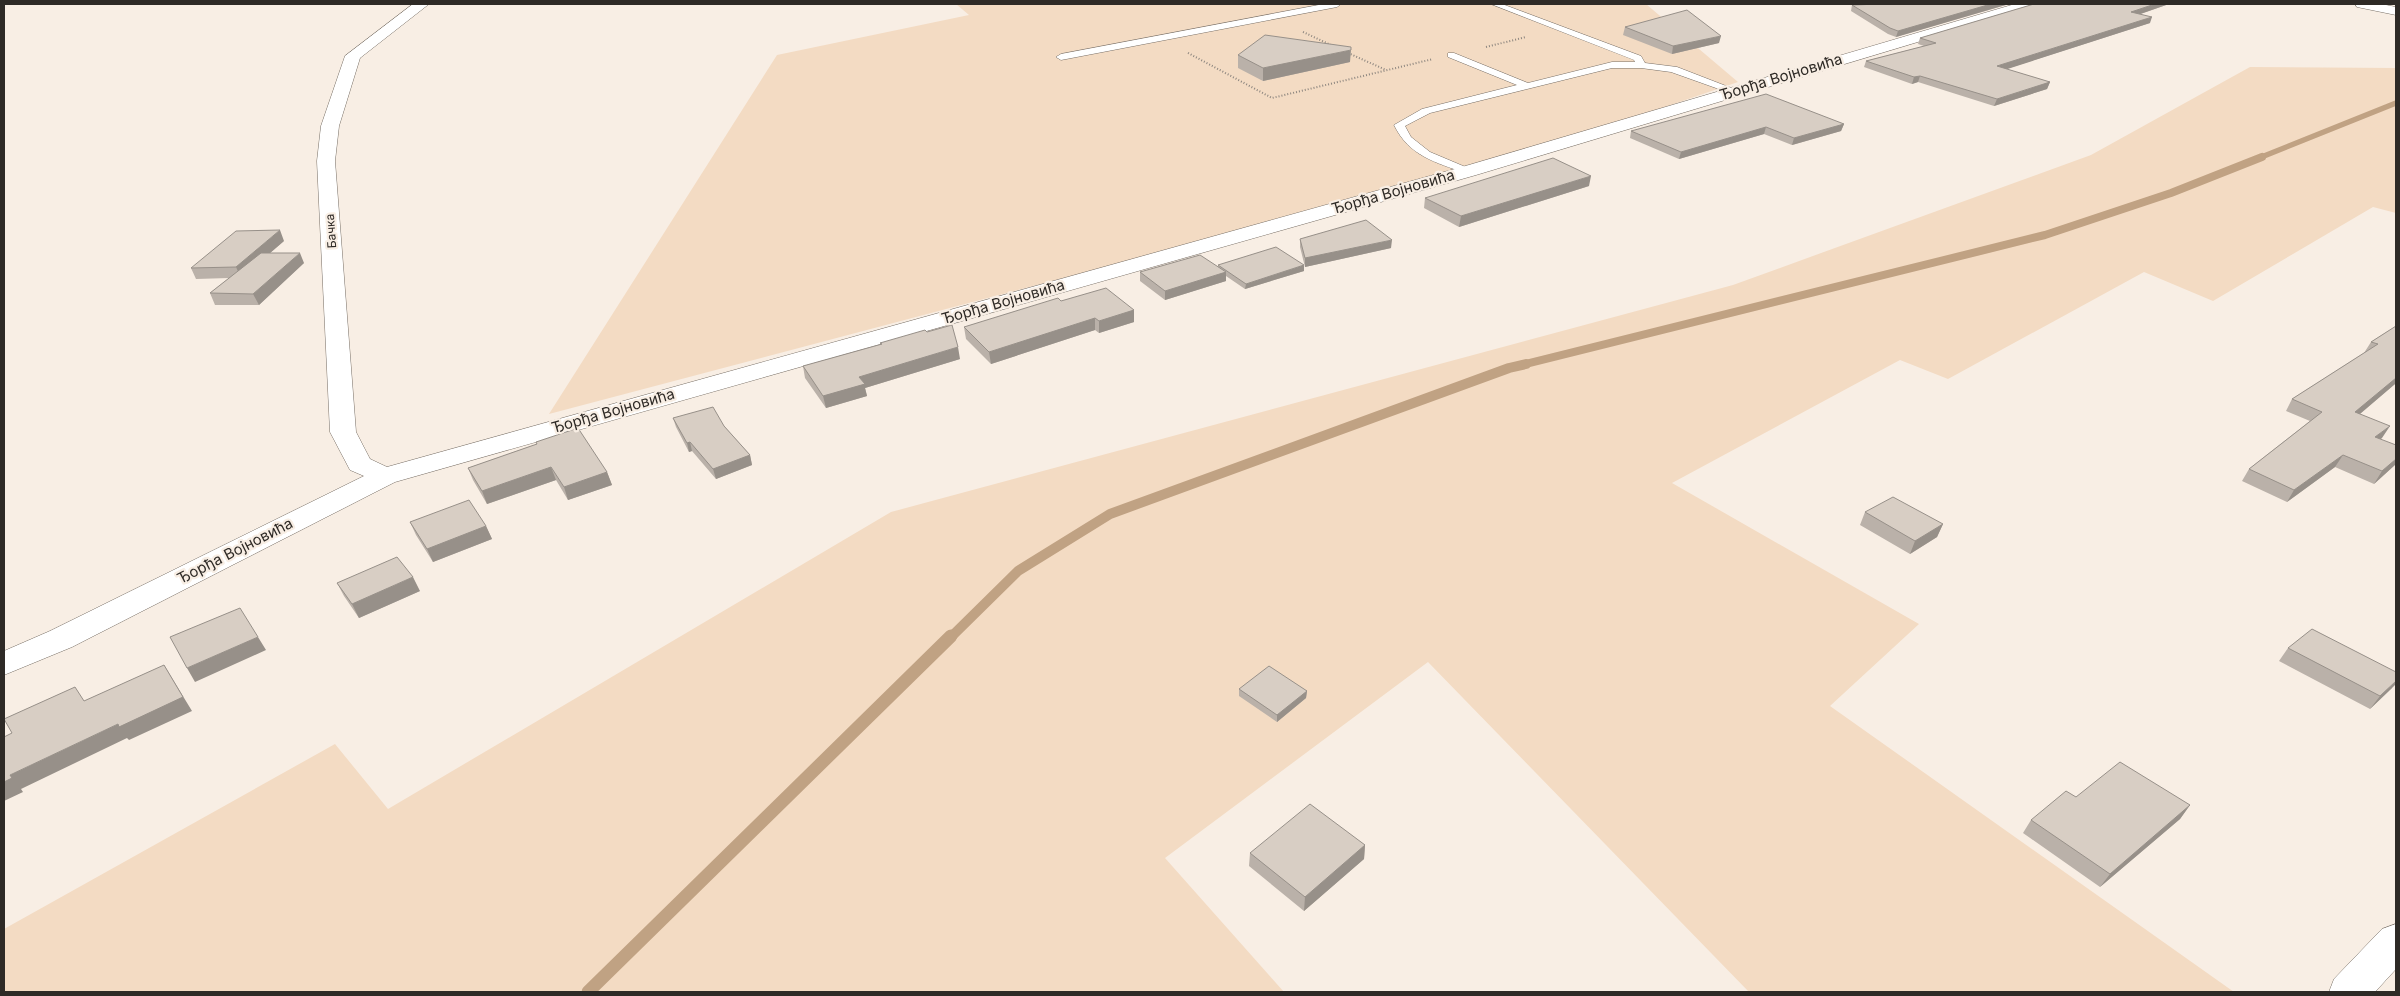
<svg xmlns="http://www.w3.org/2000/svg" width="2400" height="996" font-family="Inter,sans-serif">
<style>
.green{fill:#f3dbc3}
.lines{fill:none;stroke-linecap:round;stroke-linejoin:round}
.stream-far3{stroke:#c0a283;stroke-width:5.5}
.stream-far2{stroke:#c0a283;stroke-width:8}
.stream-far1{stroke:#c0a283;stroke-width:10}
.stream{stroke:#c0a283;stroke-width:13}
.service-casing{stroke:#776e65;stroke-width:1}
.minor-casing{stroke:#776e65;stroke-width:1}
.path{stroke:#8d867f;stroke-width:2;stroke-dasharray:1 2;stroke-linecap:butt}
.service{fill:#fff;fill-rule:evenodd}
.minor{fill:#fff;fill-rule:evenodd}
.wall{fill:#bab1a9}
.shaded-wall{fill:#979089}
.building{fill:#d8cec4;stroke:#979089}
.labels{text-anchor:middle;stroke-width:4.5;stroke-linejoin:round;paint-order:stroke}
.far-street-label{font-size:12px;fill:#2e2a26;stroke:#f8eee4}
.street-label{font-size:15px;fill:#2e2a26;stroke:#f8eee4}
</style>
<rect width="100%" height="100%" fill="#f8eee4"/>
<path class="green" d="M956 4H1646L1738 82 1510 160 549 414 777 55 969 15Z
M2250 67 2396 68V213L2373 207 2213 301 2144 272 1948 379 1900 360 1672 483 1919 624 1830 706 2234 992H1749L1428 662 1165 858 1284 992H4V929L335 744 388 809 891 512 1733 285 2091 155Z"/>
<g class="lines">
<path class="stream-far3" d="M2259 158 2396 103"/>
<path class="stream-far2" d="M1521 365 2045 235 2171 193 2262 157"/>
<path class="stream-far1" d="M950 638 1018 571 1110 514 1509 368 1526 364"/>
<path class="stream" d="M588 992 951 636"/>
<defs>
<path id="service" d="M1324 4H1341L1337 7 1061 60 1056 57 1061 54Z
M1491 4H1502L1641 56 1645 63 1677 67 1739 91 1738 93H1730L1671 72 1641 68H1612L1430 113 1405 126 1411 137 1430 152 1475 171 1469 175 1465 173C1435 162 1409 156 1394 125L1422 109 1517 85 1448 57V53H1454L1528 83 1612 62H1635L1634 60Z"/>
<path id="minor" d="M413 4H429L360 58 339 126 335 161 356 432 370 459 387 467 1462 167 2015 4H2036L2034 7 1476 175 395 482 72 647 4 675V651L50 631 364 476 350 470 330 432 317 161 321 126 345 56Z
M2355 4H2381L2396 7V15L2357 7Z
M2396 924V969L2375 992H2329L2334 979 2382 929Z"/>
</defs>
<use href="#service" class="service-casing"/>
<use href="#minor" class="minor-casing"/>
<path class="path" d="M1303 32 1331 45
M1486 47 1526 37
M1188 53 1272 98 1433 59
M1348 53 1386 70"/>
<use href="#service" class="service"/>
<use href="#minor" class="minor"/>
</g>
<path class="wall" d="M1872 4H2009L1896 37 1888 34 1851 11 1852 5Z
M2034 4H2169L2140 14 2150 23 2006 69 2050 82 2047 89 1994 106 1918 82 1912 84 1864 67 1866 61 1924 46 1918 44 1920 38Z
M1625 27 1719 43 1672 54 1623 35Z
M1238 55 1350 62 1263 81 1238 68Z
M1844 124 1841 131 1792 145 1764 134 1679 159 1630 138 1631 131Z
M1589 186 1459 227 1424 208 1425 198Z
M1300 239 1391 248 1305 267 1300 247Z
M284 241 270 253 304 263 259 305H215L210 293 229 278 196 279 191 268Z
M1218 265 1304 271 1245 289 1226 276V281L1165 300 1140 281V272L1218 267Z
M1061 301 1134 310V322L1099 333 1095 330 991 364 966 339 964 327Z
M2396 326V384H2395L2360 414 2382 438 2380 439 2396 464 2374 484 2335 467 2287 502 2242 481 2249 469 2310 421 2286 411 2292 399 2364 353 2371 342Z
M880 343 960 359 865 388 867 396 826 408 805 378 803 366 881 345Z
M673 418 724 426 750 455 752 465 716 479 692 451 689 452 676 427Z
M536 442 607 472 612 485 568 500 556 480 487 504 473 480 468 468 537 444Z
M1865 512 1943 524 1937 537 1910 554 1860 525Z
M410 522 486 526 492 539 433 562 416 535Z
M337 583 420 591 359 618 344 596Z
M2288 648 2392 688 2370 709 2279 661Z
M1239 689 1307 691 1306 698 1277 722 1239 696Z
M2076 797 2190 805 2180 819 2100 887 2023 833 2031 820Z
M1365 845 1364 859 1304 911 1249 866 1250 853Z"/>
<path class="shaded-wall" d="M1991 4H2009L1896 37 1898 31Z
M2155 4H2169L2129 18 2131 12Z
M2152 17 2150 23 1995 73 1997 66Z
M1721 36 1719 43 1672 54 1673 46Z
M1351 50 1350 62 1263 81V68Z
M1920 76 1918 82 1912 84 1914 77Z
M2050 82 2047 89 1994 106 1997 99Z
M1844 124 1841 131 1792 145 1794 138Z
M1766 127 1764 134 1679 159 1681 152Z
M1591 176 1589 186 1459 227 1461 216Z
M280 230 284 241 241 278 236 267Z
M1392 240 1391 248 1305 267V258Z
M300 253 304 263 259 305 253 294Z
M1304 265V271L1245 289 1246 284Z
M1226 272V281L1165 300V291Z
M1134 310V322L1099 333V321Z
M1095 318V330L991 364 989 352Z
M958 347 960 359 865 388 867 396 826 408 823 396 859 377Z
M2396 378V382L2395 384 2348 424 2355 412Z
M2390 426 2382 438 2367 449 2375 437Z
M690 442 692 451 689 452 687 443Z
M750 455 752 465 716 479 713 469Z
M2343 455 2335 467 2287 502 2294 490Z
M2396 459V464L2374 484 2382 471Z
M551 467 556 480 487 504 482 491Z
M607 472 612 485 568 500 564 487Z
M1943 524 1937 537 1910 554 1915 541Z
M486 526 492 539 433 562 427 549Z
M413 577 420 591 359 618 352 604Z
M258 637 266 650 195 682 187 668Z
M164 665 192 711 129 740 127 738 21 789 23 792 4 801V782L10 775 118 724Z
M2396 681V684L2392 688 2370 709 2380 696Z
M1307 691 1306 698 1277 722V715Z
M2190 805 2180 819 2100 887 2110 874Z
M1365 845 1364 859 1304 911 1305 897Z"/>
<path class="building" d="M1881 4H1991L1898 31 1890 28 1852 5Z
M2034 4H2155L2131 12 2152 17 1997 66 2050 82 1997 99 1920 76 1914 77 1866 61 1936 43 1920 38Z
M1687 10 1721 36 1673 46 1625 27Z
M1265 35 1351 47V50L1263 68 1238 55Z
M1766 94 1844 124 1794 138 1766 127 1681 152 1631 131Z
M1553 158 1591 176 1461 216 1425 198Z
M1366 220 1392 240 1305 258 1300 239Z
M280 230 236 267 191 268 236 231Z
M1276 247 1304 265 1246 284 1218 265Z
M261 253H300L253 294 210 293Z
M1200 255 1226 272 1165 291 1140 272Z
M1106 288 1134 310 1099 321 1095 318 989 352 964 327 1058 298 1061 301Z
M952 325 958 347 859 377 865 384 823 396 803 366 882 344 880 343 925 330 927 332Z
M2396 326V378L2355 412 2390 426 2375 437 2396 445V459L2382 471 2343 455 2294 490 2249 469 2322 412 2292 399 2378 344 2371 342Z
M713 407 724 426 750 455 713 469 690 442 687 443 673 418Z
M578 428 607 472 564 487 551 467 482 491 468 468 537 444 536 442Z
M1893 497 1943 524 1915 541 1865 512Z
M469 500 486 526 427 549 410 522Z
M397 557 413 577 352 604 337 583Z
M240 608 258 637 187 668 170 637Z
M2312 629 2396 672V681L2380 696 2288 648Z
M164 665 183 697 119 727 118 724 10 775 12 778 4 782V737L12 733 4 719 75 687 84 701Z
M1269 666 1307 691 1277 715 1239 689Z
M2120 762 2190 805 2110 874 2031 820 2066 791 2076 797Z
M1310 804 1365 845 1305 897 1250 853Z"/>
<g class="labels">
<g class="far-street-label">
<text transform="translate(331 231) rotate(-94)" y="4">Бачка</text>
</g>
<g class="street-label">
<text transform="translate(1781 77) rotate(-17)" y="5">Ђорђа Војновића</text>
<text transform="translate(1393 192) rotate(-16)" y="5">Ђорђа Војновића</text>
<text transform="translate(1003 302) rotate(-16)" y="5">Ђорђа Војновића</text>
<text transform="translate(613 411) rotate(-16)" y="5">Ђорђа Војновића</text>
<text transform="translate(235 551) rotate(-27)" y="5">Ђорђа Војновића</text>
</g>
</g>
<rect width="2400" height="996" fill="none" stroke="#2e2a26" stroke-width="10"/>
</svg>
